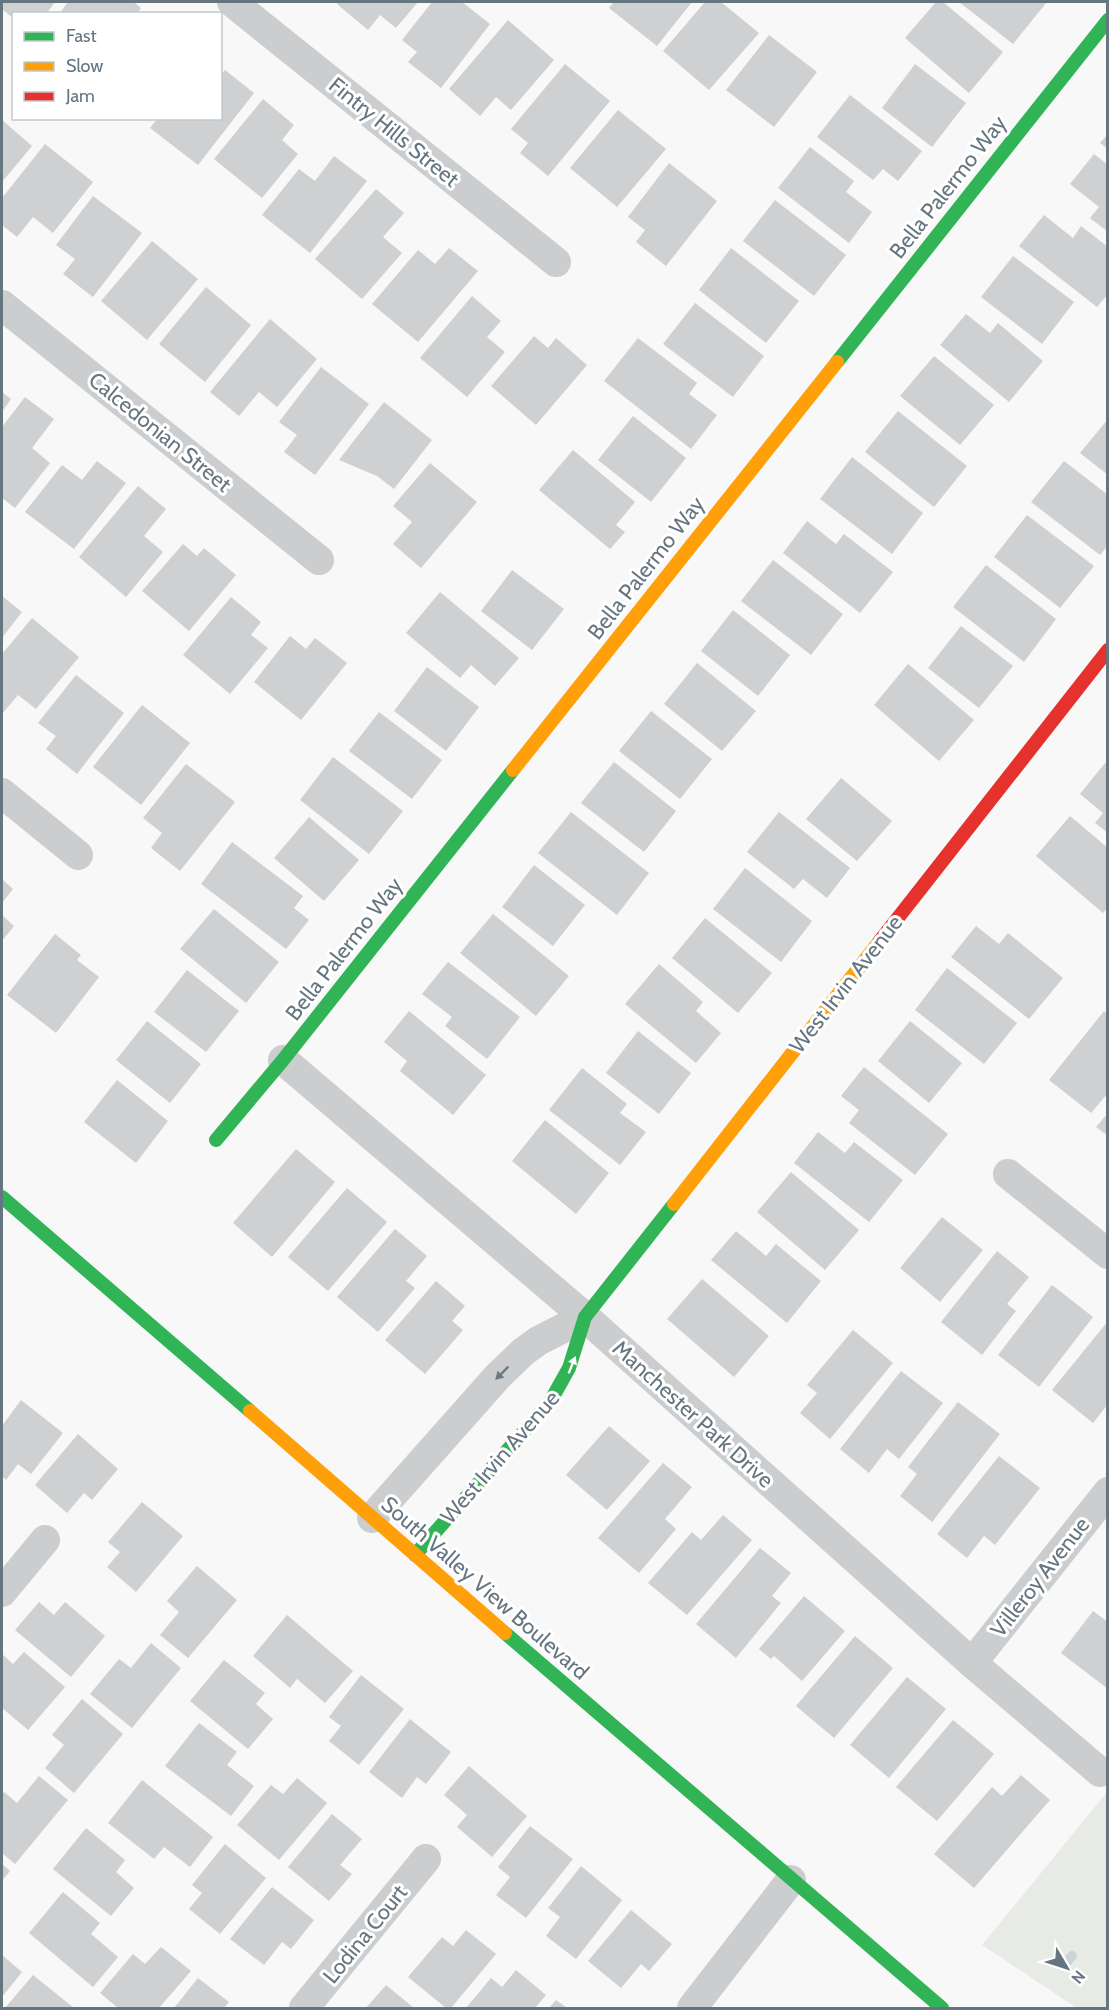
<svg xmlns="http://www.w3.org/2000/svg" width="1109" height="2010" viewBox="0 0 1109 2010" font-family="Cabin,sans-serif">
<rect width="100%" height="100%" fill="#f8f8f8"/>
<!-- green -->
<polygon fill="#e8eae6" points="1107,1792 1107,2008 1077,2008 982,1945"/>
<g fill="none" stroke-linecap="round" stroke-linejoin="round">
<!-- stream -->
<polyline stroke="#cbd4d6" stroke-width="10" points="1064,1965 1072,1956"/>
</g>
<!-- building -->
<g fill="#cfd0d1">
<polygon points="2,2 55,2 46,14 14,14 14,19 2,9"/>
<polygon points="68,2 134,2 141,8 137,14 59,14"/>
<polygon points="339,2 418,2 396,28 380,15 368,30 337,4"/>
<polygon points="432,2 462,2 490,24 441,88 408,62 417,52 402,40"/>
<polygon points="614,2 692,2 657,46 609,8"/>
<polygon points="705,2 721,2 759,33 709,90 663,51"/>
<polygon points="936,2 943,2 1003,52 969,93 905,38"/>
<polygon points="959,2 1047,2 1013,44"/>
<polygon points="508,20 554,60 511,110 496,97 480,116 449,89"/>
<polygon points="769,35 817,72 774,127 726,90"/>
<polygon points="565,64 610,101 548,176 520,153 528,143 511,129"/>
<polygon points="915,64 966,103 932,147 882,108"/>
<polygon points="225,70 254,93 198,165 150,128 158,118 220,118 220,75"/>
<polygon points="850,95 922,151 898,181 883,169 873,180 817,137"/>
<polygon points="263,99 294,125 282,140 298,154 262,198 214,159"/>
<polygon points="618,110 666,149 617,207 570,168"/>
<polygon points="2,120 32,146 2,182"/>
<polygon points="1108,134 1108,149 1100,143"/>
<polygon points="45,144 93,182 53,233 33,217 17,237 2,225 2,198"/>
<polygon points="810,147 854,181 846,192 872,212 849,243 778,188"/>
<polygon points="1094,154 1108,165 1108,232 1090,218 1099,207 1070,184"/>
<polygon points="334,156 367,181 310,253 262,215 299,169 315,181"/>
<polygon points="669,163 717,201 666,266 636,242 645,230 628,217"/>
<polygon points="376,189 404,213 383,237 402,253 362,299 315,259"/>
<polygon points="93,196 142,233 93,297 63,274 75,259 56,245"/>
<polygon points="775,200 846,255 814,296 743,241"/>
<polygon points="1044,215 1073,238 1081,226 1108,247 1108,294 1097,307 1019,246"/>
<polygon points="152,241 198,279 147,340 101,301"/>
<polygon points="449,248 478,271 418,342 372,304 418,250 435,264"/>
<polygon points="731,248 799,301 766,343 699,290"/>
<polygon points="1013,256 1074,302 1042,344 981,297"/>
<polygon points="206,287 251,325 205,382 159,344"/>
<polygon points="472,296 501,321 487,337 505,352 467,397 420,358"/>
<polygon points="695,303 764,356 733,397 663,344"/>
<polygon points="966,314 990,333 998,323 1043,361 1009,402 940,345"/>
<polygon points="270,319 317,359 277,407 259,392 239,416 210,392"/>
<polygon points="534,336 548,348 556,338 587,365 536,425 491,386"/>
<polygon points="638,338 697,383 689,394 717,415 691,449 604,381"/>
<polygon points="934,356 994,405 960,445 900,396"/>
<polygon points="321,367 369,404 315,475 284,452 297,435 279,422"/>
<polygon points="2,392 11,399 2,412"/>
<polygon points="25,397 54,419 32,448 50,463 15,508 2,498 2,427"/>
<polygon points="384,402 432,440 394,489 377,476 339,460"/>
<polygon points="898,411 967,466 934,507 865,452"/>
<polygon points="633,416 686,458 651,502 598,460"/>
<polygon points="1108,419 1108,475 1080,453"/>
<polygon points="573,450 635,502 616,525 625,532 610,549 539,490"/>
<polygon points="852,457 923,513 892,554 820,499"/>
<polygon points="97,461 126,483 74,549 25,512 62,465 82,480"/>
<polygon points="1064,461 1108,495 1108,545 1100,555 1031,502"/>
<polygon points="430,463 477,502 421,568 393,544 412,522 393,506"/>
<polygon points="138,486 166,509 144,536 163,552 126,597 79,557"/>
<polygon points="1027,515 1094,566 1060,608 994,557"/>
<polygon points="807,521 836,544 844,534 893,572 860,613 783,553"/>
<polygon points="183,544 197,556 204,548 236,575 189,631 142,591"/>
<polygon points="773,560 843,614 811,655 741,601"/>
<polygon points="986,565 1056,619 1024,662 953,607"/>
<polygon points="512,570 564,609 532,650 481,611"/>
<polygon points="440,592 519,658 495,686 471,665 460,678 406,633"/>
<polygon points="2,596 22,612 2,638"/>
<polygon points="231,597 261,622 251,635 268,648 230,694 183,655"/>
<polygon points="733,610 790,655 758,696 701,651"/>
<polygon points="32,618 79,657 36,709 18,695 2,714 2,654"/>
<polygon points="961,626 1013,666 979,708 928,668"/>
<polygon points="290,636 306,649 315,638 347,663 301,720 254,682"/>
<polygon points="697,663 756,711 722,751 664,704"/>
<polygon points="908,664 974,720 939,761 874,705"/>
<polygon points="427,667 479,707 446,751 394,711"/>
<polygon points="76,675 124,713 77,774 46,749 56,736 38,723"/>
<polygon points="142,705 190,743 141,805 93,767"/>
<polygon points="651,711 712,759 680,799 619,751"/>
<polygon points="379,712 442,760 412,799 349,751"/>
<polygon points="333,757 403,811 369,854 300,800"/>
<polygon points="614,762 676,811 644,852 581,803"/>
<polygon points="1105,763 1108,765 1108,833 1095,823 1103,813 1080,794"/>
<polygon points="186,764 235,802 180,871 151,848 162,833 143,818"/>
<polygon points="841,778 892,821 857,861 806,819"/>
<polygon points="571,812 649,873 617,915 538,853"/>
<polygon points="779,812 850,868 827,898 803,879 794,889 747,852"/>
<polygon points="1070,816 1108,848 1108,907 1103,913 1036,856"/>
<polygon points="309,817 359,860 324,901 274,858"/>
<polygon points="232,842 303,896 294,908 309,920 286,949 201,884"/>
<polygon points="534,865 585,905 553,946 502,907"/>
<polygon points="745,868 812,921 781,962 713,909"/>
<polygon points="2,879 13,889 2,903"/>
<polygon points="214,909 279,962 246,1003 180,949"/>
<polygon points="493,914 569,976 536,1016 460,953"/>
<polygon points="2,915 14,926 2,941"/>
<polygon points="705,918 772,973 738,1013 672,958"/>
<polygon points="976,926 999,944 1008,933 1063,978 1029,1019 951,957"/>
<polygon points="55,934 81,955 77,960 99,977 56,1033 7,995"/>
<polygon points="448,962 520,1017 487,1059 445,1026 452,1017 422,994"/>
<polygon points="659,964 703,1002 696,1011 721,1033 696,1063 625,1004"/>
<polygon points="947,968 1017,1023 984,1064 915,1010"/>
<polygon points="187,970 239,1011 206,1052 154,1012"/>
<polygon points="409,1011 486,1075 453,1115 400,1071 407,1061 384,1042"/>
<polygon points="1104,1011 1108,1014 1108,1093 1091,1113 1049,1080"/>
<polygon points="147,1021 201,1064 170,1103 116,1060"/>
<polygon points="910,1021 962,1063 929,1103 878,1061"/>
<polygon points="638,1031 691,1073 659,1114 606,1073"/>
<polygon points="864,1067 948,1134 915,1175 849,1123 859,1110 841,1096"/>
<polygon points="582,1068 627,1104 620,1113 646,1132 620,1165 549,1110"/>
<polygon points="117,1080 168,1121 136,1163 84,1122"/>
<polygon points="1108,1113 1108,1136 1096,1127"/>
<polygon points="545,1120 609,1173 576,1214 512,1161"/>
<polygon points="818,1132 845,1153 854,1142 903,1180 869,1222 794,1163"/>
<polygon points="296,1149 335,1182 272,1257 233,1223"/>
<polygon points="791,1172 859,1230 825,1270 757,1212"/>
<polygon points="347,1188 387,1222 328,1291 288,1257"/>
<polygon points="942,1217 983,1250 940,1302 900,1268"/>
<polygon points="395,1229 427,1256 406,1281 415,1288 378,1332 337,1297"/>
<polygon points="736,1231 766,1256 776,1244 821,1281 787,1323 711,1260"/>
<polygon points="997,1251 1029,1277 1007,1304 1016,1311 982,1355 941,1322"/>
<polygon points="702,1279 769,1336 734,1377 667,1319"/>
<polygon points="436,1281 465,1306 452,1321 463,1330 425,1374 385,1340"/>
<polygon points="1052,1285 1093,1317 1039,1387 998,1355"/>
<polygon points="1108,1321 1108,1404 1093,1423 1052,1390"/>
<polygon points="853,1330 893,1363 830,1439 800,1413 817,1393 807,1385"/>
<polygon points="901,1371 943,1403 899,1459 887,1449 869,1473 840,1449"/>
<polygon points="21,1400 63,1433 31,1474 18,1464 6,1480 2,1476 2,1426"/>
<polygon points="958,1402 1000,1434 932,1522 900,1496 917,1474 908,1467"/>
<polygon points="609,1426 650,1461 607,1510 566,1475"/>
<polygon points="78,1434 118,1469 92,1500 84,1493 67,1513 35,1485"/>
<polygon points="999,1456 1040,1488 995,1545 984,1536 967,1558 937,1534"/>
<polygon points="663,1463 692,1487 665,1519 676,1529 639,1573 598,1538"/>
<polygon points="142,1502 183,1536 136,1592 107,1567 120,1552 108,1542"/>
<polygon points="723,1515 752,1540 687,1615 648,1583 692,1532 701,1540"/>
<polygon points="760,1548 791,1573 772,1596 781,1603 736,1658 696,1624"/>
<polygon points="197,1566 237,1600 188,1658 160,1635 179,1612 167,1601"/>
<polygon points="804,1596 845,1631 802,1681 774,1656 771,1659 759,1649"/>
<polygon points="39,1602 54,1615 65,1602 105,1636 71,1677 15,1630"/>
<polygon points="1093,1611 1108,1622 1108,1689 1061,1653"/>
<polygon points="287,1615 353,1671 325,1703 297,1679 290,1688 253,1656"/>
<polygon points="855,1636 893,1668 834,1738 796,1706"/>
<polygon points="151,1643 181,1668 132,1728 90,1694 119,1659 131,1668"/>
<polygon points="24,1652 65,1687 28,1730 2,1708 2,1654 13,1664"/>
<polygon points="224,1660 265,1693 256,1704 273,1719 248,1749 190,1701"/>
<polygon points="361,1675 404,1709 359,1765 329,1741 341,1726 329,1717"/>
<polygon points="907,1677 946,1709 889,1778 850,1745"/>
<polygon points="82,1699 123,1734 74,1793 45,1768 64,1745 52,1735"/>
<polygon points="410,1719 451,1752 426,1784 417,1777 402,1798 369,1772"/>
<polygon points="953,1720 994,1754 937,1821 896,1787"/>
<polygon points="199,1723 237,1752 227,1765 254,1786 231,1816 165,1766"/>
<polygon points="469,1766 527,1816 492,1857 457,1827 467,1815 444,1795"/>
<polygon points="1021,1775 1050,1800 974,1888 934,1854 992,1787 1002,1796"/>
<polygon points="39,1776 68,1800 15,1864 2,1853 2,1794 4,1792 17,1803"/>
<polygon points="297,1778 327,1803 279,1860 237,1825 271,1785 283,1794"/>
<polygon points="142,1780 213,1837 190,1867 164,1847 154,1859 108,1823"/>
<polygon points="332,1814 362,1839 340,1865 352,1874 329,1901 288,1867"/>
<polygon points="530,1826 573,1859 526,1918 496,1895 510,1877 498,1867"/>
<polygon points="86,1828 125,1860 116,1872 134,1888 111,1916 53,1869"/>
<polygon points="225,1844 266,1878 220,1934 189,1909 202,1893 192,1885"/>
<polygon points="2,1864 10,1871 2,1881"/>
<polygon points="581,1866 622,1900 576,1959 546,1936 560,1917 548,1908"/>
<polygon points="272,1887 314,1920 291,1949 282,1942 264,1965 230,1939"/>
<polygon points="63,1892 100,1923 91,1934 118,1957 93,1987 29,1933"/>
<polygon points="631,1910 672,1944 649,1971 641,1964 621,1988 588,1961"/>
<polygon points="466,1930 496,1954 451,2008 446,2008 408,1977 442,1937 453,1946"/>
<polygon points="161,1947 191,1971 159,2008 118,2008 100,1993 133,1954 145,1964"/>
<polygon points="2,1955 22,1972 2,1997"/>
<polygon points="516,1970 546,1995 535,2008 466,2008 491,1978 502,1987"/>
<polygon points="33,1975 74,2008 5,2008"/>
<polygon points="198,1978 229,2002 224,2008 174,2008"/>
<polygon points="386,1985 414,2008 366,2008"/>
<polygon points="556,2000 567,2008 549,2008"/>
</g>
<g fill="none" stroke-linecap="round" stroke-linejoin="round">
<!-- street -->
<g stroke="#cbcdce" stroke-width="30">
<polyline points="232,2 556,262"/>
<polyline points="2,305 319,560"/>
<polyline points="2,793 78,855"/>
<polyline points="283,1060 585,1317 972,1663 1100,1772"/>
<polyline points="1008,1174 1108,1254"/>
<polyline points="372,1518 498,1376 523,1352 538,1341 585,1317"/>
<polyline points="2,1592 45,1540"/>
<polyline points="972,1663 1108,1492"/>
<polyline points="304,2008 426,1859"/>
<polyline points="692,2008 791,1880"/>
</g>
<!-- fast -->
<g stroke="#30b455" stroke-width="14">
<polyline points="837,362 1108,20"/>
<polyline points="216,1140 283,1060 513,770"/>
<polyline points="2,1197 250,1411"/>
<polyline points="415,1555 550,1402 569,1368 585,1317 674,1204"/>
<polyline points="505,1633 942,2008"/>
</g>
<!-- slow -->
<g stroke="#ff9f0a" stroke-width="14">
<polyline points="513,770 837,362"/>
<polyline points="674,1204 879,942"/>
<polyline points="250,1411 505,1633"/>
</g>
<!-- jam -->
<polyline stroke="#e5322d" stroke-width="14" points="879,942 1108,650"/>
</g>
<!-- one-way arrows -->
<defs><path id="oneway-solid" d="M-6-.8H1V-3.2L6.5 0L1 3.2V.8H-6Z" transform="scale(1.5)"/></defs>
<use fill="#fff" href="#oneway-solid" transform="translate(572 1365) rotate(-68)"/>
<use fill="#6b7a85" href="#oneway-solid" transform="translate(502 1373) rotate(135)"/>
<g text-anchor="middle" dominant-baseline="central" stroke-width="6" stroke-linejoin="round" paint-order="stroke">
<!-- street labels -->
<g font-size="22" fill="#667681" stroke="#fff">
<text transform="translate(394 132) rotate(39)">Fintry Hills Street</text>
<text transform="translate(948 187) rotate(-52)">Bella Palermo Way</text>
<text transform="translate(160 432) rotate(39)">Calcedonian Street</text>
<text transform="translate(646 568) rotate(-52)">Bella Palermo Way</text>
<text transform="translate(344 949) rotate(-52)">Bella Palermo Way</text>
<text transform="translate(846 984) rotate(-52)">West Irvin Avenue</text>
<text transform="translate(693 1414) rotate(42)">Manchester Park Drive</text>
<text transform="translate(500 1457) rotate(-49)">West Irvin Avenue</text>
<text transform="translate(1040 1577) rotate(-52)">Villeroy Avenue</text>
<text transform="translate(485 1588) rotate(41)">South Valley View Boulevard</text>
<text transform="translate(365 1934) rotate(-51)">Lodina Court</text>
</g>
</g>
<!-- border -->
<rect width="1109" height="2010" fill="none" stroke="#667681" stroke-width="6"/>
<!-- legend -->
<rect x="12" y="12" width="210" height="108" fill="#ffffff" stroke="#c2c8cd" stroke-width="1.5"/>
<rect x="24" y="32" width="30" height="9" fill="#30b455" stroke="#c2c8cd" stroke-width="1.5"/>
<text x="66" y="42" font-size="18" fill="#667681">Fast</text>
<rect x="24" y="62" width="30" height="9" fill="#ff9f0a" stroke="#c2c8cd" stroke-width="1.5"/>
<text x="66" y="72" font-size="18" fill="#667681">Slow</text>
<rect x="24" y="92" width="30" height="9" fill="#e5322d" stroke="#c2c8cd" stroke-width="1.5"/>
<text x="66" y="102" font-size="18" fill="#667681">Jam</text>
<!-- north arrow -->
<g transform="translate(1067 1968) rotate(129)" stroke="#ffffff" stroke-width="4.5" paint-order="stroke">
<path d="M0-4.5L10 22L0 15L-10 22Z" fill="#667681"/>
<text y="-9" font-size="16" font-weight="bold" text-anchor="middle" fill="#667681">N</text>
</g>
</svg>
